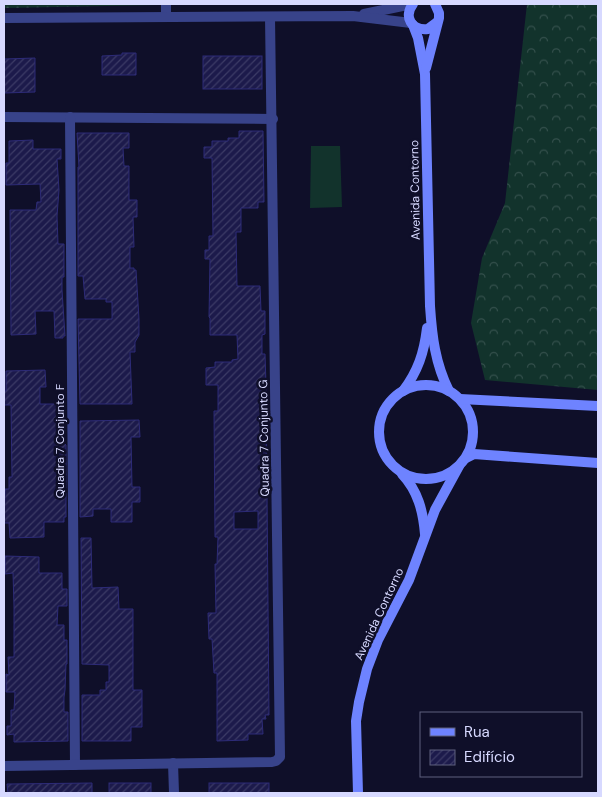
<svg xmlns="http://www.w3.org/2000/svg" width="602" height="797" viewBox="0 0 602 797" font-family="'DM Sans',sans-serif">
<defs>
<pattern id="forest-crowns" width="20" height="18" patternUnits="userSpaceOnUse" patternTransform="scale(1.25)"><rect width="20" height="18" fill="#12332c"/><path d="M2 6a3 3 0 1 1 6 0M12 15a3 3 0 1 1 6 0" fill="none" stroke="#34504c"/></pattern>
<pattern id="park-dots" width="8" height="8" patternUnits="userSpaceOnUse" patternTransform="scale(1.25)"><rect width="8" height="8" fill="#12332c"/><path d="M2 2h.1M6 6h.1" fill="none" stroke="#34504c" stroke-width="1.8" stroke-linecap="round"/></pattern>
<pattern id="building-hatch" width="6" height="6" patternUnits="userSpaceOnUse" patternTransform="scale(1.25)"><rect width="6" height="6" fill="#1c1a4b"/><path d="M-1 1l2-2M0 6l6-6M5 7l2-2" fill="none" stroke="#3c3b66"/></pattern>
</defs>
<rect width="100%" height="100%" fill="#0f0f29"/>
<!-- grass -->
<polygon fill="#12332c" points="311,146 340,146 342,207 310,208"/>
<!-- forest -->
<polygon fill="url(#forest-crowns)" points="527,4 598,4 598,390 485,380 471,323 482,258 505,203"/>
<!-- park -->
<polygon fill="url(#park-dots)" points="4,4 158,4 158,5 4,8"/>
<!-- building -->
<g fill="url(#building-hatch)" stroke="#2d2b78" fill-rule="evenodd">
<polygon points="122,53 136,53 136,75 102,75 102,56 122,55"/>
<rect x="203" y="56" width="59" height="33"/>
<polygon points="35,58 35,92 4,93 4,59"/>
<path d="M239,131H263L264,202H258V208H241V232H236L237,286H260L261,311H265V334L262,335V354H265L266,385L269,715H265L266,719H262L263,734H248V740L217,741V673H214L212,639H209L208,613H216L215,564H217L218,537H215L214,411H218V385H206V368L215,367V362H232V360L238,359L237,335H210V318L209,317L210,259H205V250H209V236H213L212,158H204V147H212V141H228V138H239ZM258,511V529H234V512Z"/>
<polygon points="77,133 129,133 129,148 123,148 124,166 129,166 129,200 137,200 137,217 133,217 134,247 130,247 130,268 134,268 134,270 136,270 139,319 139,335 135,342 135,352 130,352 132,404 80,404 78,319 112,319 112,302 106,302 106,299 85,299 83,276 78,276 78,167 79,167"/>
<polygon points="33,140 33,149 61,149 61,159 57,159 59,190 57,216 58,244 64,244 64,277 62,277 62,290 65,336 63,336 63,338 55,338 54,311 35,311 36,334 11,335 10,210 36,210 37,202 41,202 40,184 6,185 6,163 9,163 9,141"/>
<polygon points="45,370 46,387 40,387 40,404 63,404 64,443 66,445 66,517 64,517 64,522 44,522 44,537 10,538 9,523 4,523 5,489 9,489 9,477 12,477 11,405 4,405 4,391 6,391 6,371"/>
<polygon points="139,420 140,437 131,437 132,487 140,487 140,502 132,502 132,522 111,522 111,509 93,509 93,516 80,517 80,421"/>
<polygon points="81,538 91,538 92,588 118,587 119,609 133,609 133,690 142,690 142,727 131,727 131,741 82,741 82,695 100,695 100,690 106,690 106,682 109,682 109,665 82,664"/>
<polygon points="5,556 39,557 39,573 62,573 62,589 67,589 67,606 58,606 57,625 64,625 64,640 67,640 67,664 66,664 65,690 64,697 64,712 68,712 68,741 14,742 14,734 7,735 7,726 11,726 11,710 14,710 15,692 6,692 6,674 9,675 8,657 14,657 14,606 13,573 5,574"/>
<polygon points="92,783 92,793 8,793 7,784"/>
<rect x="109" y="783" width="42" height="10"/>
<rect x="209" y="783" width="60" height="10"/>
</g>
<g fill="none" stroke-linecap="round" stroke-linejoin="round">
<!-- minor -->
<g stroke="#38438a" stroke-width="10">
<polyline points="166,17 166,4"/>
<polyline points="4,117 273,119"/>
<polyline points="70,117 75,765"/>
<polyline points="173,763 174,793"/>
<polyline points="4,766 272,762 276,761 280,757 270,17"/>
</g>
<!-- tertiary -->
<g stroke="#38438a" stroke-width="10">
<polyline points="364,14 412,4"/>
<polyline points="4,18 353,16 411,23"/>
</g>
<!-- secondary -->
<g stroke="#6e83ff" stroke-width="10">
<path d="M413,4C403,17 412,31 428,29L436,23"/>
<path d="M413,25L418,38L425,74L430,306C432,336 435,363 449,391"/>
<polyline points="426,68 439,18 439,13 435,4"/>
<circle cx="426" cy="432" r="47"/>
<path d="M403,391C418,371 424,353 427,328"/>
<polyline points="460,399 598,406"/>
<polyline points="466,458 474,454 598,463"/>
<path d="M402,474C418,491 423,511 425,534"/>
<polyline points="358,793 356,721 359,702 367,669 378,640 409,580 435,510 459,466"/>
</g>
</g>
<g text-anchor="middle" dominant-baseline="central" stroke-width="5" stroke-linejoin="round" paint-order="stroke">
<!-- street labels -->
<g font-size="12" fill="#d7d9ff" stroke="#0f0f29">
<text transform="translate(415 190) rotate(-91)">Avenida Contorno</text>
<text transform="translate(264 438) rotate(-91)">Quadra 7 Conjunto G</text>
<text transform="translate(60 441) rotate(-90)">Quadra 7 Conjunto F</text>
<text transform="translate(379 614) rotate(-65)">Avenida Contorno</text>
</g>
</g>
<!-- border -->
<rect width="602" height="797" fill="none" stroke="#d7d9ff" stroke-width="10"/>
<!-- legend -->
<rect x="420" y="712" width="162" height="65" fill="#0f0f29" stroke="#5f607f"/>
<rect x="430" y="728" width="25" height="8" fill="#6e83ff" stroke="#5f607f"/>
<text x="464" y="737" font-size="15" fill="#d7d9ff">Rua</text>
<rect x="430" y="750" width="25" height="15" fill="url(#building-hatch)" stroke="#5f607f"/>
<text x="464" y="762" font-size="15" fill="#d7d9ff">Edifício</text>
</svg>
